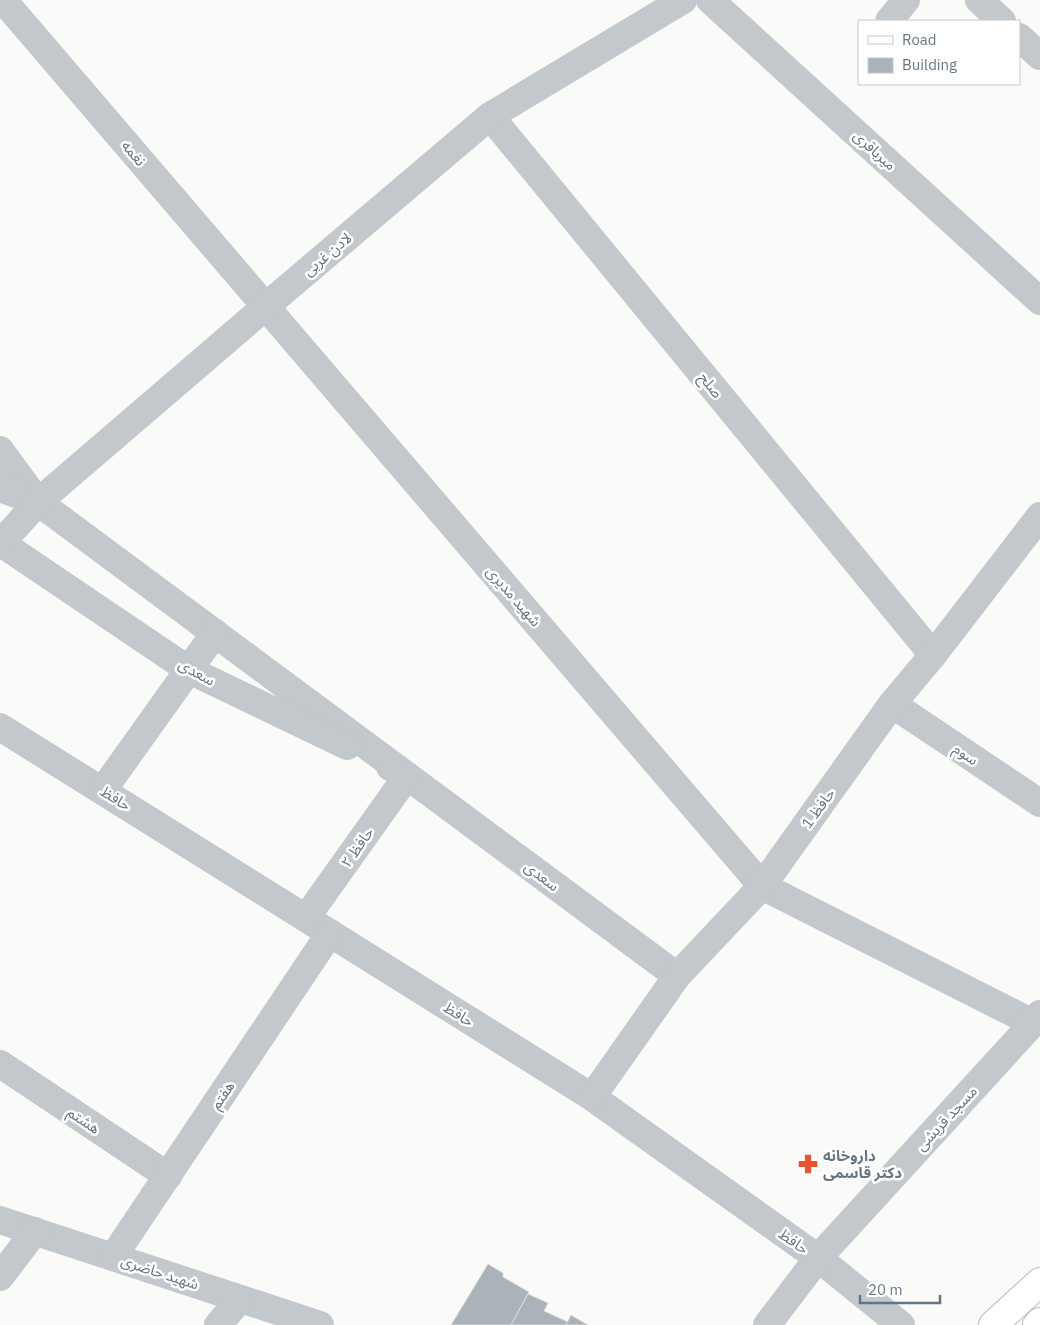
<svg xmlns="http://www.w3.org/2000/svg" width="1040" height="1325" viewBox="0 0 1040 1325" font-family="'IBM Plex Sans','Noto Sans Arabic',sans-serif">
<rect width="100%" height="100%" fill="#fafaf8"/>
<!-- building -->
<g fill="#aab3b9" stroke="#dcdcda">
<polygon points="488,1264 503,1273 503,1277 529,1292 511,1325 451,1325"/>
<polygon points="528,1294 548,1303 544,1311 568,1322 566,1325 511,1325"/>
<polygon points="571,1315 588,1325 566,1325"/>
</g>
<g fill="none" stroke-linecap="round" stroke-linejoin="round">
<defs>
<g id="major">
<polyline points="993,1325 1040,1282"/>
<polyline points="1037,1325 1040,1322"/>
</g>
</defs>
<!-- major casing -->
<use href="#major" stroke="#b5babe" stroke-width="30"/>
<!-- minor -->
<g stroke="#c3c8cc" stroke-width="28">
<polyline points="3,0 762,886 1033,1023"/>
<polyline points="710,0 1040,301"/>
<polyline points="979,0 1002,21"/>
<polyline points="889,21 906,0"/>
<polyline points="1019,37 1040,56"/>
<polyline points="490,116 933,655"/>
<polyline points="0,450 38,502"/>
<polyline points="0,488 38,502 677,976"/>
<polyline points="1,543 189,670 347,746"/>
<polyline points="0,544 38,502 265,307 490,116 683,0"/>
<polyline points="892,704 1040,803"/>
<polyline points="0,727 592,1097 818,1258 901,1325"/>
<polyline points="103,790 215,633"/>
<polyline points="306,918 407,776 390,767"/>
<polyline points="0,1064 168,1176"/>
<polyline points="592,1097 677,976 762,886 892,704 933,655 1040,516"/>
<polyline points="0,1220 320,1325"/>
<polyline points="113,1257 330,933"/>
<polyline points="0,1277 35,1231"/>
<polyline points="218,1325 240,1299"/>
<polyline points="767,1325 818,1258 1033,1023 1040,1014"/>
</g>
<!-- major -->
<use href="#major" stroke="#fff" stroke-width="28"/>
</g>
<!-- icons -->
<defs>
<symbol id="pharmacy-bare" viewBox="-9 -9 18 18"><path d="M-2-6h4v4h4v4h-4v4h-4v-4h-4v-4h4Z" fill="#e4572e" stroke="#fff" stroke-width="2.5" paint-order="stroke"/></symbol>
</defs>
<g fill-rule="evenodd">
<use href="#pharmacy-bare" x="794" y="1150" width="28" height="28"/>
</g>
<g text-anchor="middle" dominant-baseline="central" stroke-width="5" stroke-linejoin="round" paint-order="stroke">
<!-- street labels -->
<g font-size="15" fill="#657683" stroke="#fff">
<text transform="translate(875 150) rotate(42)">میرباقری</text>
<text transform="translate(134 153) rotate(49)">نغمه</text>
<text transform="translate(327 254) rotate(-40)">لادن غربی</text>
<text transform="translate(711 385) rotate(51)">صلح</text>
<text transform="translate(514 596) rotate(49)">شهید مدیری</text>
<text transform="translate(197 672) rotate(29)">سعدی</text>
<text transform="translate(966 754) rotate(34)">سوم</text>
<text transform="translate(116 798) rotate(32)">حافظ</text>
<text transform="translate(818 808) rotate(-54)">حافظ 1</text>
<text transform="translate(357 847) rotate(-55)">حافظ ۲</text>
<text transform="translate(542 876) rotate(37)">سعدی</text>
<text transform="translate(459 1014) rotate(32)">حافظ</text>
<text transform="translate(222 1095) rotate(-56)">هفتم</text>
<text transform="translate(946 1118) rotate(-47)">مسجد قریشی</text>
<text transform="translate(84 1120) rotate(34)">هشتم</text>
<text transform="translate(794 1241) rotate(35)">حافظ</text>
<text transform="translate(160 1272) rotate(18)">شهید حاضری</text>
</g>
<!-- poi labels -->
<g font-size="15" font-weight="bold" fill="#657683" stroke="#fff" text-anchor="start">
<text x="823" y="1155">داروخانه<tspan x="823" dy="17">دکتر قاسمی</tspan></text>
</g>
</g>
<!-- legend -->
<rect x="858" y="20" width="162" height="65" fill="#ffffff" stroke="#c1c8cd"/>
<rect x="868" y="36" width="25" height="8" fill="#ffffff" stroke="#c1c8cd"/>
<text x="902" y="45" font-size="15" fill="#657683">Road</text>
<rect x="868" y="58" width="25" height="15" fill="#aab3b9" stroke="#c1c8cd"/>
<text x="902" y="70" font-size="15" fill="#657683">Building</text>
<!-- scale -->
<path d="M860 1295v8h80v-8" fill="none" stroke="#657683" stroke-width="2.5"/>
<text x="868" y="1295" font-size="15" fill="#657683" stroke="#ffffff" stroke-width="4" paint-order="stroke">20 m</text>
</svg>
